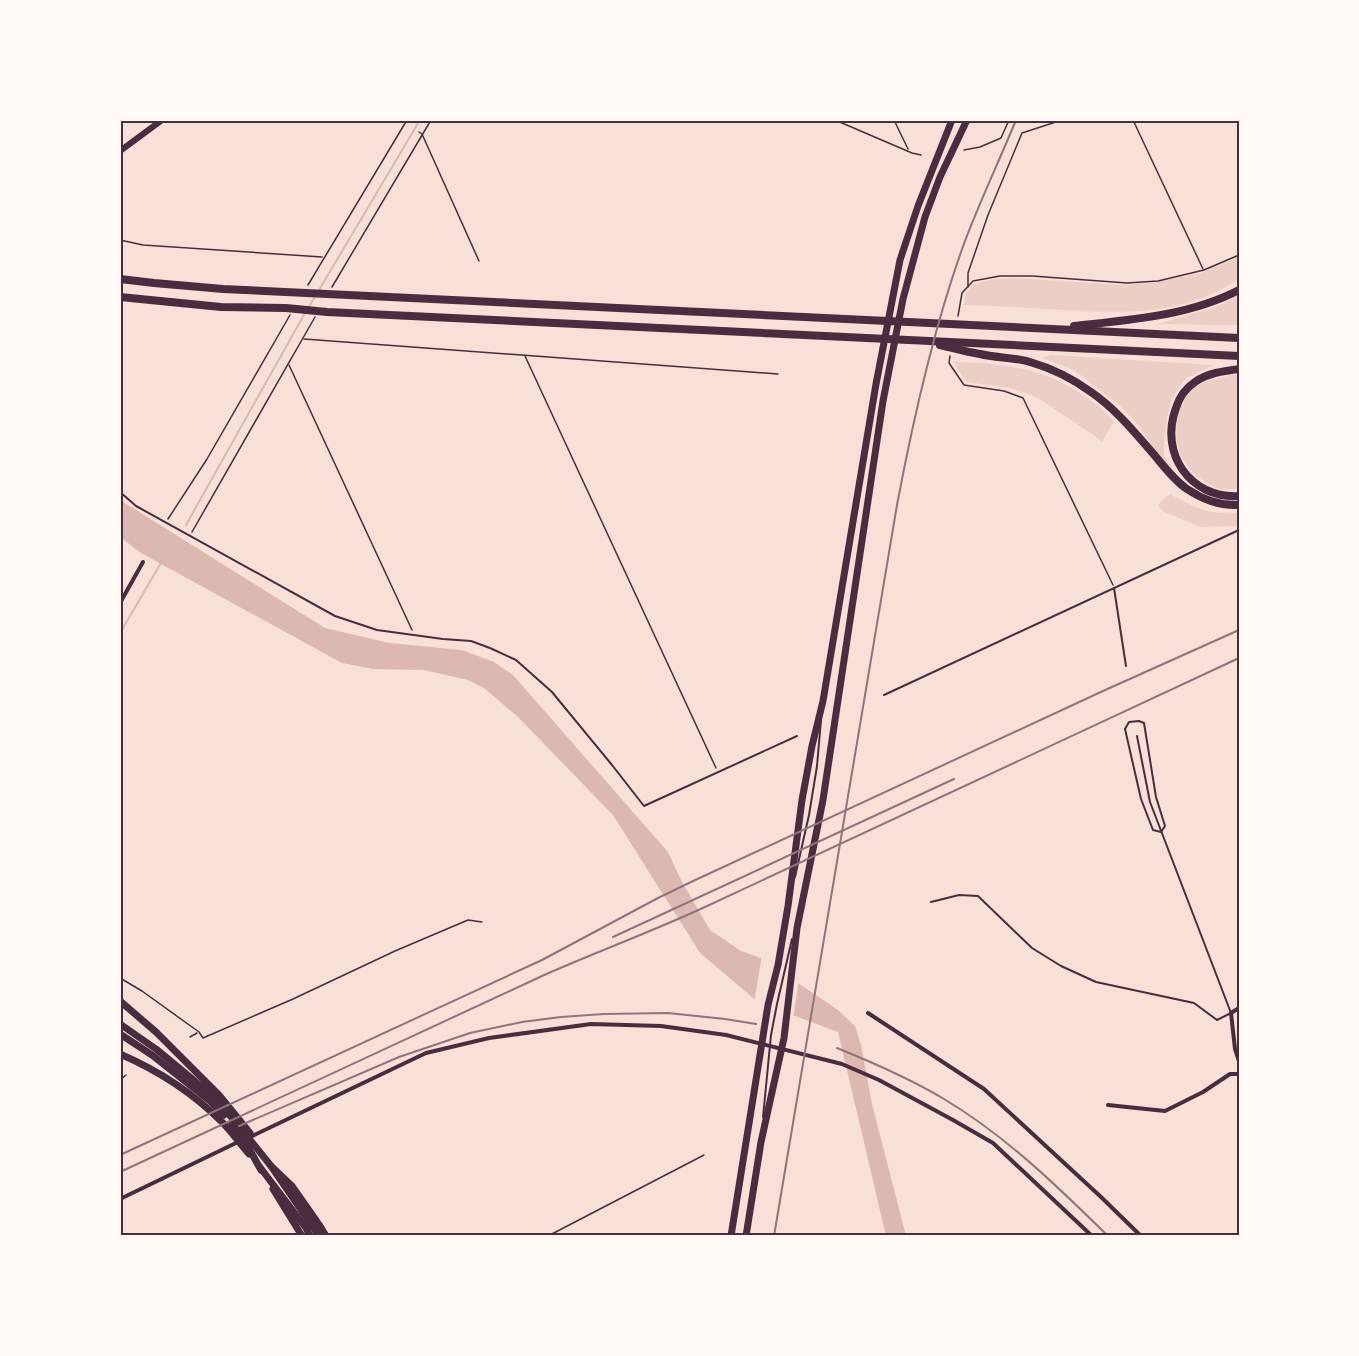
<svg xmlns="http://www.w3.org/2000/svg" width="1359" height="1356" viewBox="0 0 1359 1356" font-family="'IBM Plex Sans',sans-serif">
<rect width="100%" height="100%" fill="#f7e1d7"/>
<!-- green -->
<g fill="#ebcfc5">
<path d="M1239,257V279C1180,317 1127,313 1061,310C1028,308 996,306 964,305L966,293L972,285L994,279L1015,278L1120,285L1152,283L1201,273Z"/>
<polygon points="1239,295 1239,325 1158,324 1216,307"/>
<polygon points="1051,355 1214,365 1186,378 1172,398 1167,417 1164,439 1164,456 1174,471 1154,449 1139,426 1120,406 1074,370 1042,358"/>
<path d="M953,362C1018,363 1067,373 1114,421L1102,442L1095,436L1038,398L1011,388L966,382Z"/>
<path d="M1232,375H1239V489C1233,489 1226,490 1220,489C1215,488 1209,484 1204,481C1183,468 1173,447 1177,422C1179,411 1184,396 1193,389C1203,381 1219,378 1232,375Z"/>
<path d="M1170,494C1197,509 1207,514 1239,513V526L1201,527L1164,512L1158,505Z"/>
</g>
<!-- water -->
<polygon fill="#dcb8b0" points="120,500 325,628 389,643 462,650 494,662 513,675 668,852 681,880 710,930 741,951 761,958 838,1010 855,1026 861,1045 872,1104 906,1236 886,1236 838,1032 758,1002 700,953 613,815 518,717 484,688 468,680 424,670 373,669 342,663 141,553 120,537"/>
<!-- pier -->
<polygon fill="#f7e1d7" points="762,955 799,980 793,1018 754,1003"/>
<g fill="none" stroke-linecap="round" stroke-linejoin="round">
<!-- stream -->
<g stroke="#dcb8b0" stroke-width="2">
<polyline points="319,290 420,120"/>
<polyline points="308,308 316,295"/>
<polyline points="186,525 305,313"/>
<polyline points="120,633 161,563"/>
</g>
<!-- path -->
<g stroke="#4a2c40" stroke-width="1.5">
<polyline points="835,120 912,153 921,155"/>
<polyline points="894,120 908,149"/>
<polyline points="1133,120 1203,269"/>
<polyline points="419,132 422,134 479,261"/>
<polyline points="964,150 980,147 1001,138 1009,120"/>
<polyline points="120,240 143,245 322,257"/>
<polyline points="308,285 407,120"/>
<polyline points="332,287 431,120"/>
<polyline points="968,287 968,273 988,215 1022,133 1062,120"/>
<polyline points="958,316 962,293 973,281 1000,276 1032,276 1127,283 1158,281 1204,270 1239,255"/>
<polyline points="304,339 778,374"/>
<polyline points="525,356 716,768"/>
<polyline points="950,356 949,363 964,385 1004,391 1023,398 1113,585"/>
<polyline points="289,365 412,630"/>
<polyline points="168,519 207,459 290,315"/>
<polyline points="192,532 315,317"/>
<polyline points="120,978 142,991 199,1032 203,1038 293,999 395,951 468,920 482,922"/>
<polyline points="190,1037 197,1033"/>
<polyline points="120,1080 126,1075"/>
<polyline points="548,1236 704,1155"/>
</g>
<!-- service -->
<g stroke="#4a2c40" stroke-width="2">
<polyline points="120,492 136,506 335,616 377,630 443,639 471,641 490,648 516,660 552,692 612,765 644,806 797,736"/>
<polyline points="1114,588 1126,666"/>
<polyline points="884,695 1239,530"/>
<polygon points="1139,721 1144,723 1156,797 1165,826 1161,832 1153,830 1141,799 1125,729 1129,722"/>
<polyline points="795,877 809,815 817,766 821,720"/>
<polyline points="931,902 959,895 978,896 1032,948 1061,966 1096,982 1194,1003 1217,1020 1231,1013 1150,802 1137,736"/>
<polyline points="763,1117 771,1035 777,1004 792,939"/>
</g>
<!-- minor -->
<g stroke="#4a2c40" stroke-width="4">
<polyline points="120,603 143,562"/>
<polyline points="1239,1008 1231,1013 1235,1049 1239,1061"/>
<polyline points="868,1013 984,1089 1101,1197 1141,1236"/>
<polyline points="1108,1105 1165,1111 1203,1092 1230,1074 1239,1074"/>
<polyline points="248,1138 426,1053 489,1038 591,1024 661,1026 726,1035 842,1064 879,1080 953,1120 993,1143 1092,1236"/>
<polyline points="120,1199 238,1142"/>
</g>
<!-- secondary -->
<polyline stroke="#4a2c40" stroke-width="6" points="120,151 162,120"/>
<!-- primary -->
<g stroke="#4a2c40" stroke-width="7">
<polyline points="120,1001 156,1032 219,1095 250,1133"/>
<polyline points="120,1024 156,1049 214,1097 239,1126 271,1166 292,1186 320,1226 326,1236"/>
<polyline points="120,1034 152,1055 210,1101 224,1115"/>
<path d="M120,1054C157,1070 193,1093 222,1122C232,1132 240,1144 249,1154"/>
<polyline points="232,1124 247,1145 261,1170"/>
<polyline points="273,1189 302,1236"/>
<polyline points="731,1236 768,1005 778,965 788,906 802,800 812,746 823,701 876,384 900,260 918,206 952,120"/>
<polyline points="746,1236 761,1142 784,1038 797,928 823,800 883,401 903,299 925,217 940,177 967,120"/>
</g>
<!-- trunk -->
<g stroke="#4a2c40" stroke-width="7">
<polyline points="259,1166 306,1228 310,1236"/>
<polyline points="271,1166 319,1236"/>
</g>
<!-- motorway -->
<g stroke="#4a2c40" stroke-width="8">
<polyline points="120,279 154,283 223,289 1239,338"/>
<polyline points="120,297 221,307 286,308 327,312 1239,356"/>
<path d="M1074,326C1129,320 1189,316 1239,290"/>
<path d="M940,345C953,348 966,352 980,354C996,358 1014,357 1030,362C1051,368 1073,379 1091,392C1116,409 1136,434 1156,457C1165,468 1175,481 1187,489C1202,499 1221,506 1239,505"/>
<path d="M1239,369C1224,371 1208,373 1195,382C1186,388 1179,398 1176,408C1159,453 1190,499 1239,496"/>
</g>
<!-- rail -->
<g stroke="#8f747c" stroke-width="2">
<polyline points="613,937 954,779"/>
<path d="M837,1048C874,1063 909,1078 944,1099C1006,1136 1057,1186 1108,1236"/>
<polyline points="239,1126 399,1057 470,1033 522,1022 561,1017 604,1014 668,1013 725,1019 756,1024"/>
<polyline points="120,1155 542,960 658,898 691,882 1103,691 1239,630"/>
<path d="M120,1172L542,976C596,952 651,932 705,907L1239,658"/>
<path d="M774,1236L897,505C913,420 932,334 961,252C977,207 998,164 1016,120"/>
</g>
</g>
<!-- border -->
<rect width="1359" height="1356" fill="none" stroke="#fffaf5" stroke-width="243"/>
<rect x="122" y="122" width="1116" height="1112" fill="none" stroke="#4a2c40" stroke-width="2"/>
</svg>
